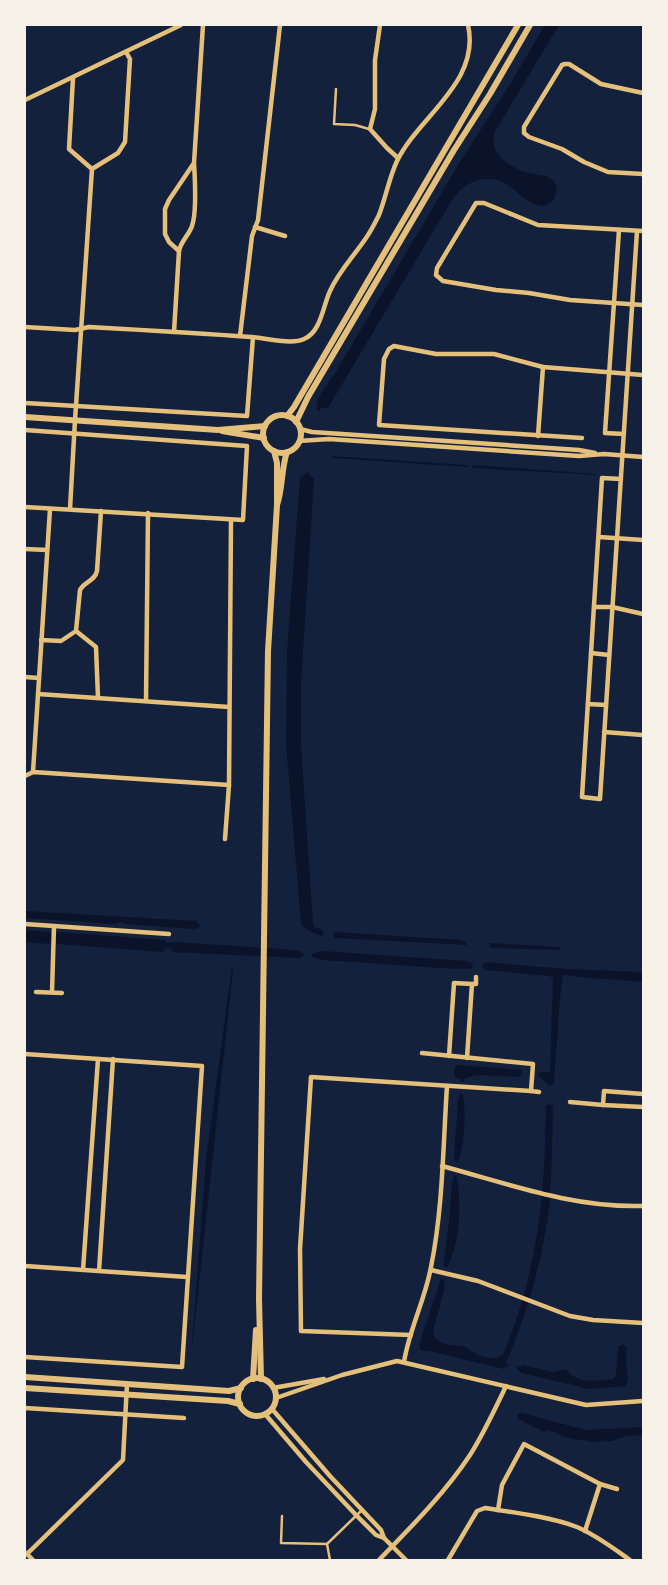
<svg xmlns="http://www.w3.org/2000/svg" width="668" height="1585" viewBox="0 0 668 1585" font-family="'Exo 2',sans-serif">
<rect width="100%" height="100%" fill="#14213d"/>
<!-- water -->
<g fill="#0b132b">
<path d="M545,25H559L496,130C485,152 510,168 529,173C535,175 543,174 548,177C553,179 556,184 557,189L554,200L545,206C519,206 511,172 479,180C467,183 459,190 452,200L328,408H320V411H317C314,398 327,386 334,375L458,165L510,84Z"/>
<polygon points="332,456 467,465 468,467 332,458"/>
<polygon points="473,465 596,474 596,475 472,468"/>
<path d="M306,472L309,473V475L314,479L301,686V745L313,923L315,927L323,930V936C316,934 305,930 301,924L286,744L287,652L300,477L306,474Z"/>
<polygon points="25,911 196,921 200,926 199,928 193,929 125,924 121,922 114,924 25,918"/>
<polygon points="25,930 50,932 52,935 56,935 58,932 164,940 167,943 174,942 283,949 300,951 304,954 303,956 299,958 275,957 173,952 170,948 166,948 163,952 57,944 56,940 52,940 49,944 25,942"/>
<polygon points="335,932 462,940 466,943 467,945 335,938 333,935"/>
<polygon points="491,943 560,947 561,950 491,948 489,946"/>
<path d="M322,951L467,961L473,964V967L469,969C432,968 394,965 357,962C342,961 325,962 312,957V954Z"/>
<polygon points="486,962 567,969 643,972 643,982 580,977 565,975 563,976 560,998 554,1083 550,1086 538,1075 540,1072 548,1072 550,1070 553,978 549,976 485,970 482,966"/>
<polygon points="232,967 233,971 191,1358 206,1159"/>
<polygon points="457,1065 522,1070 522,1074 519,1077 476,1075 464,1079 464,1082 461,1082 461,1079 456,1078 454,1076 454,1068"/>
<path d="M460,1093L463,1094C466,1115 465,1142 458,1162H456L454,1156L458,1101Z"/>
<path d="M549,1104L553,1106C552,1140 552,1175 549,1209C542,1262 527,1314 506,1363L509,1365L508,1367H505L504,1369L429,1351H421L419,1345L441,1279L444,1280L445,1287L434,1327L433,1332L435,1338C443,1346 453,1345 464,1346C473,1353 492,1364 503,1354C524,1306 536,1253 541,1202C545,1170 545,1138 546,1106Z"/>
<path d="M454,1176L457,1177C461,1204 461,1242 447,1267H444V1261L449,1221L452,1183Z"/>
<path d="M623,1344L627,1348L626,1362L628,1380L625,1386L589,1389L521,1373L517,1369V1367H520L523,1365L553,1372L566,1369C576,1384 596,1381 613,1379L616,1376L618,1347Z"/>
<polygon points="522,1413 586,1430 643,1427 643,1435 627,1436 612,1441 591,1442 564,1437 549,1430 544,1432 518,1419 517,1414"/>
</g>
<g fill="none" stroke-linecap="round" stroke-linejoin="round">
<!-- service -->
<g stroke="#e5c07b" stroke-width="2.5">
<polyline points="336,89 334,124 355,125 369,129"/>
<polyline points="282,1516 281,1543 327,1544"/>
<polyline points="330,1560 327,1544 362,1510"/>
</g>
<!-- minor -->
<g stroke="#e5c07b" stroke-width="4.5">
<polyline points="380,25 375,60 375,109 370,129 387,148 398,158"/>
<polyline points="643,93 601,84 569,64 565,64 562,65 524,127 524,133 529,137 562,149 584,162 608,172 643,174"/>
<polyline points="25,100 181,25"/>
<path d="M194,163L169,200L165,209V234L169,242L179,251C181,241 189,235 192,226C197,212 195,179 194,163L203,25"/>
<polyline points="92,169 118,153 125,142 130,59 126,52"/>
<polyline points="255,227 285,236"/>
<polyline points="619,230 605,433 624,434"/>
<polyline points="643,231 538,225 484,203 476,203 437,268 436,275 443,281 496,290 529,293 570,300 643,305"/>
<path d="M25,327L75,330L89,327C143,330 197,333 251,337C265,338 291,345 304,339C321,332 323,306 330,291C339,271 354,256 366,238C371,231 375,223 379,215C386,197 389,178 397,161C419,116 481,82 468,25"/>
<polyline points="174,332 179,251"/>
<polyline points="240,336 252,236 258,220 280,25"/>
<polyline points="25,403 247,416 253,337"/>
<polyline points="300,429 312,432 579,450 595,453"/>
<polyline points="25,430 247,446 243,520 25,507"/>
<polyline points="538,436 543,367"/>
<polyline points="582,438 379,425 384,359 389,349 394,346 436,354 494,354 543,367 643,375"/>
<polyline points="299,441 329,439 579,456 604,454 643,457"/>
<path d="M621,479L602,478L582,797L600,799C613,609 625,420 637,231"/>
<polyline points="70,509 75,420 92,169 69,149 73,78"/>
<polyline points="599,537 643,540"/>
<polyline points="25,549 47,550"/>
<polyline points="594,607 612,607 643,614"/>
<polyline points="76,631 96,647 98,698"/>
<path d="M41,640L61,641L76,631L80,590C84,582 95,581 97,571L101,511"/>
<polyline points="591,653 609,655"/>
<polyline points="25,677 39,678"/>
<polyline points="38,694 229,707"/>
<polyline points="146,701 148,513"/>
<polyline points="588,704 606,705"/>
<polyline points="604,732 643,735"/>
<polyline points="33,772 50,509"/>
<polyline points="25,776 33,772 229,785"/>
<polyline points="225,839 229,785 231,520"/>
<polyline points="25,924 169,934"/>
<polyline points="472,984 476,984 476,977"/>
<polyline points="36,992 62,993"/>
<polyline points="52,992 54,926"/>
<polyline points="422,1053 533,1064 531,1091 539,1092"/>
<polyline points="25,1054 202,1066 182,1367 25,1357"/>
<polyline points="449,1056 454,983 472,984 467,1058"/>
<polyline points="643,1094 604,1091 603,1105 643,1107"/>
<polyline points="570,1102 603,1105"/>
<path d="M442,1166C509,1184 573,1208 643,1206"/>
<polyline points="25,1266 187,1277"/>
<polyline points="83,1270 98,1059"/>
<polyline points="431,1270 478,1281 570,1316 593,1320 643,1323"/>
<polyline points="99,1271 113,1059"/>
<polyline points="411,1335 301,1331 300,1249 311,1077 531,1091"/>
<path d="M404,1362C409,1330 425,1300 431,1267C443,1208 443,1146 447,1086"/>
<polyline points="273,1388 324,1379"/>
<polyline points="276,1398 342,1375 397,1361 586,1405 643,1401"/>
<polyline points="25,1408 184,1418"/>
<polyline points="272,1409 330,1476 381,1530 384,1538"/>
<polyline points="265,1414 306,1462 356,1515 376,1535 384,1538 406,1560"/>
<polyline points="600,1484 617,1489"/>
<polyline points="498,1510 502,1485 524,1444 600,1484 585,1531"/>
<polyline points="26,1553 33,1560"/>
<polyline points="27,1554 123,1460 127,1384"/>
<path d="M379,1560C411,1527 445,1493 470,1455C484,1433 495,1409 506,1386"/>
<path d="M448,1560L477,1511L485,1508C515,1513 548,1516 577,1527C596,1535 613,1548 630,1560"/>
</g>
<!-- secondary -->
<g stroke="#e5c07b" stroke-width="6">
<circle cx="282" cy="434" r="19"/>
<polyline points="287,416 294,407 518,25"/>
<polyline points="25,417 218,430 265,426"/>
<polyline points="296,422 308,397 454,150 490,94 530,25"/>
<polyline points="222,431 264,438"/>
<polyline points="274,451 277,463 277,502"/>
<polyline points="25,1377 229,1391 241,1388"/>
<circle cx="257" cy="1397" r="19"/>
<polyline points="253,1379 256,1330"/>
<path d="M261,1379L259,1299L268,651L277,505C283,488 281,469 287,452"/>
<polyline points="25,1388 228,1401 240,1404"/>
</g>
</g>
<!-- border -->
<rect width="668" height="1585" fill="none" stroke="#f6f1e7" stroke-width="52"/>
</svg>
